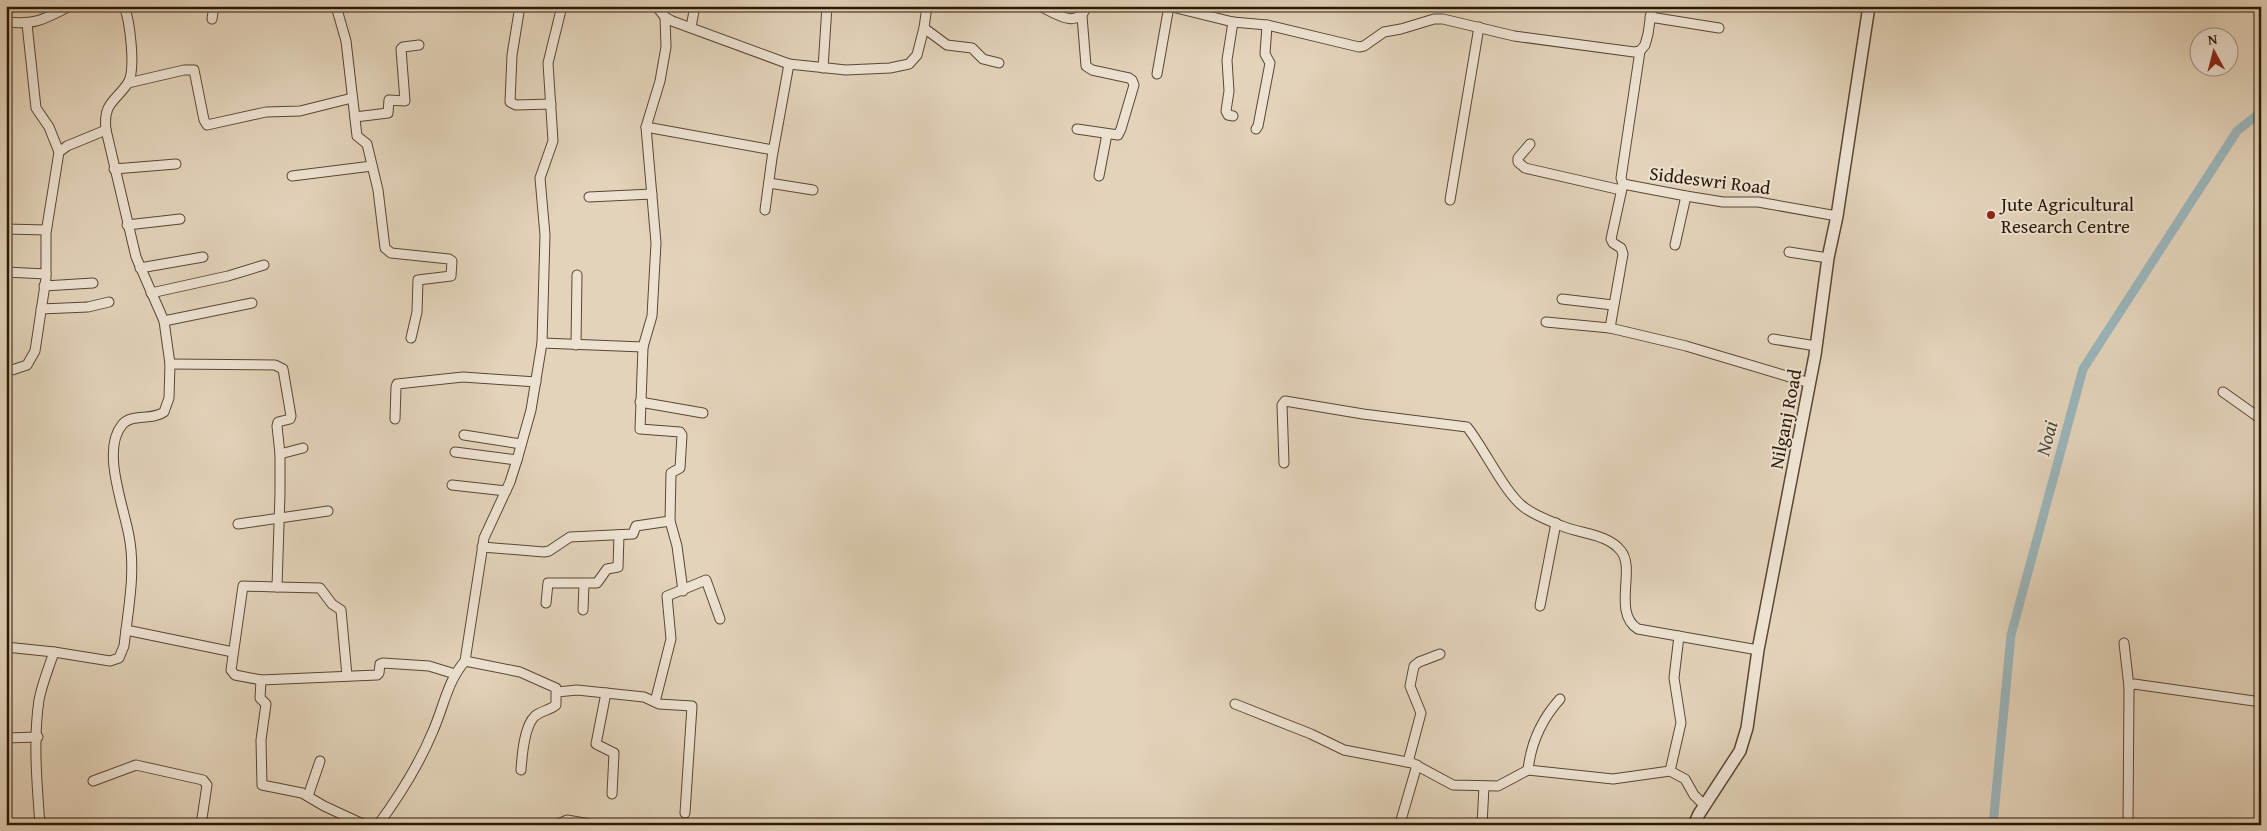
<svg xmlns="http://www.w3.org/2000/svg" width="2267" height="831" viewBox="0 0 2267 831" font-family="'Gentium Book Plus',serif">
<rect width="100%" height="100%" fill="#e3d3ba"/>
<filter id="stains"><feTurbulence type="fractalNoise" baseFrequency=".004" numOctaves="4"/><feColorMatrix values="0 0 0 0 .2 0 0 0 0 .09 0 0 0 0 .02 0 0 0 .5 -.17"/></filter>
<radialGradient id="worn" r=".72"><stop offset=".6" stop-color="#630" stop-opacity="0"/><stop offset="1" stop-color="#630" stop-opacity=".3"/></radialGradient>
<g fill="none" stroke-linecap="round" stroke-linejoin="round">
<!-- canal -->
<polyline stroke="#9ab5bb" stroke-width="9" points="1993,825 2011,635 2083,369 2237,131 2261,112"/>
<defs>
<g id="minor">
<polyline points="336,6 346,41 357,136 367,144 378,190 385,248 391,253 449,259 452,261 451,276 418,280 417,312 411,338"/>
<polyline points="520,6 512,55 510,102 516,105 551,104"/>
<polyline points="656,6 665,17 672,21 789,64 846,70 890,68 909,64 917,55 924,28 927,6"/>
<path d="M1040,6C1056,14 1077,30 1087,6"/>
<polyline points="1168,6 1233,22 1267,25 1359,47 1364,46 1384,32 1401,29 1434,19 1443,19 1514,36 1634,52 1640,51 1645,45 1648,34 1652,6"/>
<polyline points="1855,6 1868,9"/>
<polyline points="1650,17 1719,28"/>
<polyline points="212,19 214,6"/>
<path d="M6,22C37,25 44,19 70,6"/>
<polyline points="1233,22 1227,60 1229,91 1226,111 1228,115 1233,116"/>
<polyline points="27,24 36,108 49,127 59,152"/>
<polyline points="691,27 695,6"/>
<polyline points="924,28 947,45 972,48 983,59 999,63"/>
<polyline points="1640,51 1621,178 1623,184 1686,196 1723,202 1758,202 1837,216"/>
<polyline points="823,68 827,6"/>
<polyline points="1157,74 1169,6"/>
<polyline points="128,83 184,70 194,70 204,120 207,125 266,112 300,111 352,98"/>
<polyline points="355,117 388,113 389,100 405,101 401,49 403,47 419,45"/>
<polyline points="646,127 773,150"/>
<polyline points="1077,129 1118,135 1121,129 1134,85 1132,80 1129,78 1092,70 1086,66 1082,16"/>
<polyline points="1256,129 1258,126 1270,63 1265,54 1267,25"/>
<polyline points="1530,144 1518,158 1518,162 1525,168 1621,190"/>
<polyline points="114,169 176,164"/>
<polyline points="292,176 372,166"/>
<polyline points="1099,176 1107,134"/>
<polyline points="769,183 813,190"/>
<polyline points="1623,184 1611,239 1613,243 1621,248 1623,254 1610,328 1686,346 1810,383"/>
<polyline points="589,197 652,194"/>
<polyline points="1450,200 1479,27"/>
<polyline points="765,210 772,158 789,64"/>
<polyline points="127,225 180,219"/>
<polyline points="6,229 46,230"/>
<polyline points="1675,245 1686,196"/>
<polyline points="1789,252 1828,258"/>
<polyline points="140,268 203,257"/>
<polyline points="6,272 46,274"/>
<polyline points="44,286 93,283"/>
<polyline points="151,293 228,276 264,265"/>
<polyline points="1562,299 1613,305"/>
<polyline points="41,309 88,307 109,302"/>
<polyline points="164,321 252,303"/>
<polyline points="1546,322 1610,328"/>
<polyline points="1773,339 1816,346"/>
<polyline points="542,343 545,235 540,178 553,141 548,63 562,6"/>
<polyline points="576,345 577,275"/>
<polyline points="170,364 275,365 283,369 291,416 290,419 278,422 277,426 280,454 280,493 277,587 243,586 231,670 235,675 261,680 260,698 266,704 261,740 262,785 302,793 324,806 365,825"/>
<polyline points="6,372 27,365 35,351 46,278 46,233 59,152 67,146 106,130"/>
<polyline points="2223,392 2261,419"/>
<polyline points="640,402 703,413"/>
<polyline points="395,419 396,387 397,384 463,377 536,382"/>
<polyline points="464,435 521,444"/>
<polyline points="455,452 517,460"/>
<polyline points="280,454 303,448"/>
<path d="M1284,463L1282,405L1285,401L1363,414L1467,427C1484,448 1505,494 1525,508C1536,516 1550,521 1562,526C1581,534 1608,534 1621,551C1636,569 1612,613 1638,629L1758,650"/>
<polyline points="452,485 506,491"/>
<polyline points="670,521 677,546 683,591"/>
<polyline points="238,524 328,511"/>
<polyline points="482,547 544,552 549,551 570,537 633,534 636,526 670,521 671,473 680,468 682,435 680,432 640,429 643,347"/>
<polyline points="277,587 320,588 332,604 341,610 347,676"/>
<polyline points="546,603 548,583 597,583 607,569 618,567 619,535"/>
<polyline points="1540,606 1556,523"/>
<polyline points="583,610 584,584"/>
<polyline points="126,630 233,652"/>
<polyline points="2124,643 2129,687"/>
<path d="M6,647L54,652L110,661L119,658L124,646C128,610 136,572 129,536C124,507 101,450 122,425C131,413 152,421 164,412L169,398L170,364L164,321L136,257L106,130C103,103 114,103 128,83C136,70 130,21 124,6"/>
<path d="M465,661L520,672L556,688V705C550,710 541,711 535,716C524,726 522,756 521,770"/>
<polyline points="261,680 377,675 379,673 380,664 383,663 429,666 455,674"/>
<polyline points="2261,681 2261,695"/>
<polyline points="557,692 577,690 644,697 659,704 692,706 685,813"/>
<polyline points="606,693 596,744 614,753 612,794"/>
<polyline points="655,702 671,639 667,596 706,580 720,619"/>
<polyline points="1235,704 1311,734 1344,750 1412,763 1453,785 1498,786 1528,770 1613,779 1670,771 1685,779 1694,795 1704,805"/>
<polyline points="6,738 38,737"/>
<polyline points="1408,762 1421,713 1410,686 1414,666 1419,662 1440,654"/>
<path d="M1528,770C1531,742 1541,720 1560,699"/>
<polyline points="1670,771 1681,723 1674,678 1679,636"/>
<polyline points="93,781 136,765 203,780 207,785 201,825"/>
<polyline points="308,796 320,761"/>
<polyline points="1401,820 1417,765"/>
<path d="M40,825C37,785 33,740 39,700C42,684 49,667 54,652"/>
<path d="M378,825C400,795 419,765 433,731C444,706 447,682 465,661L484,538L510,482L517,460L531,410L542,343L643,347L652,316L656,243L646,127L660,81L666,47L665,17"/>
<polyline points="556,825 567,820 595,825"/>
<polyline points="1482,825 1484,786"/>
<polyline points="2128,825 2129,687 2134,684 2261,702"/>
</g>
<polyline id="tertiary" points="1694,825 1699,814 1740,751 1747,728 1758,650 1815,355 1828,258 1837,216 1869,6"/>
</defs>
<!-- minor casing -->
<use href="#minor" stroke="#594732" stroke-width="11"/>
<!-- tertiary casing -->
<use href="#tertiary" stroke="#594732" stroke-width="14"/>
<!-- minor -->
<use href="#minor" stroke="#ede2d2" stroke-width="9"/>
<!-- tertiary -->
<use href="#tertiary" stroke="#ede2d2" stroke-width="11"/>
</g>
<!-- markers -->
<circle fill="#8f2418" stroke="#ede2d2" stroke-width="2" cx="1991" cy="215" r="5"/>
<g text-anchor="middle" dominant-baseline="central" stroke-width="4" stroke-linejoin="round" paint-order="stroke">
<!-- street labels -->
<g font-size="19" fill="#2b1805" stroke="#ede2d2">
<text transform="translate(1710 180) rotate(7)">Siddeswri Road</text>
<text transform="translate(1785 419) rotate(-79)">Nilganj Road</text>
</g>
<!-- poi labels -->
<g font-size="19" fill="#2b1805" stroke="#ede2d2" text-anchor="start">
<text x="2001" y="204">Jute Agricultural<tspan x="2001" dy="22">Research Centre</tspan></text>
</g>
<!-- water labels -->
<g font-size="20" font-style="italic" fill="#4c473c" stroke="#ede2d2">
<text transform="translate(2046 438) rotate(-75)">Noai</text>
</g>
</g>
<!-- margin -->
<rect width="2267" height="831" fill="none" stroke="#e3d3ba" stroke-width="25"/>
<rect x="8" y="8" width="2252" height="816" fill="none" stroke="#2b1805" stroke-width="2.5"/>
<rect x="12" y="12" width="2242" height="806" fill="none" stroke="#2b1805"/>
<!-- north arrow -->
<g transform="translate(2214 52) rotate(353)"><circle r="24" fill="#ede2d2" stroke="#9f9180"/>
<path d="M0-4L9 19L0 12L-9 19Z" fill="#8f2418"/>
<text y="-8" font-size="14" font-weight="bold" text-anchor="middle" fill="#2b1805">N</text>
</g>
<rect width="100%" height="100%" filter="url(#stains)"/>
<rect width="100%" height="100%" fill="url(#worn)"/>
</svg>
